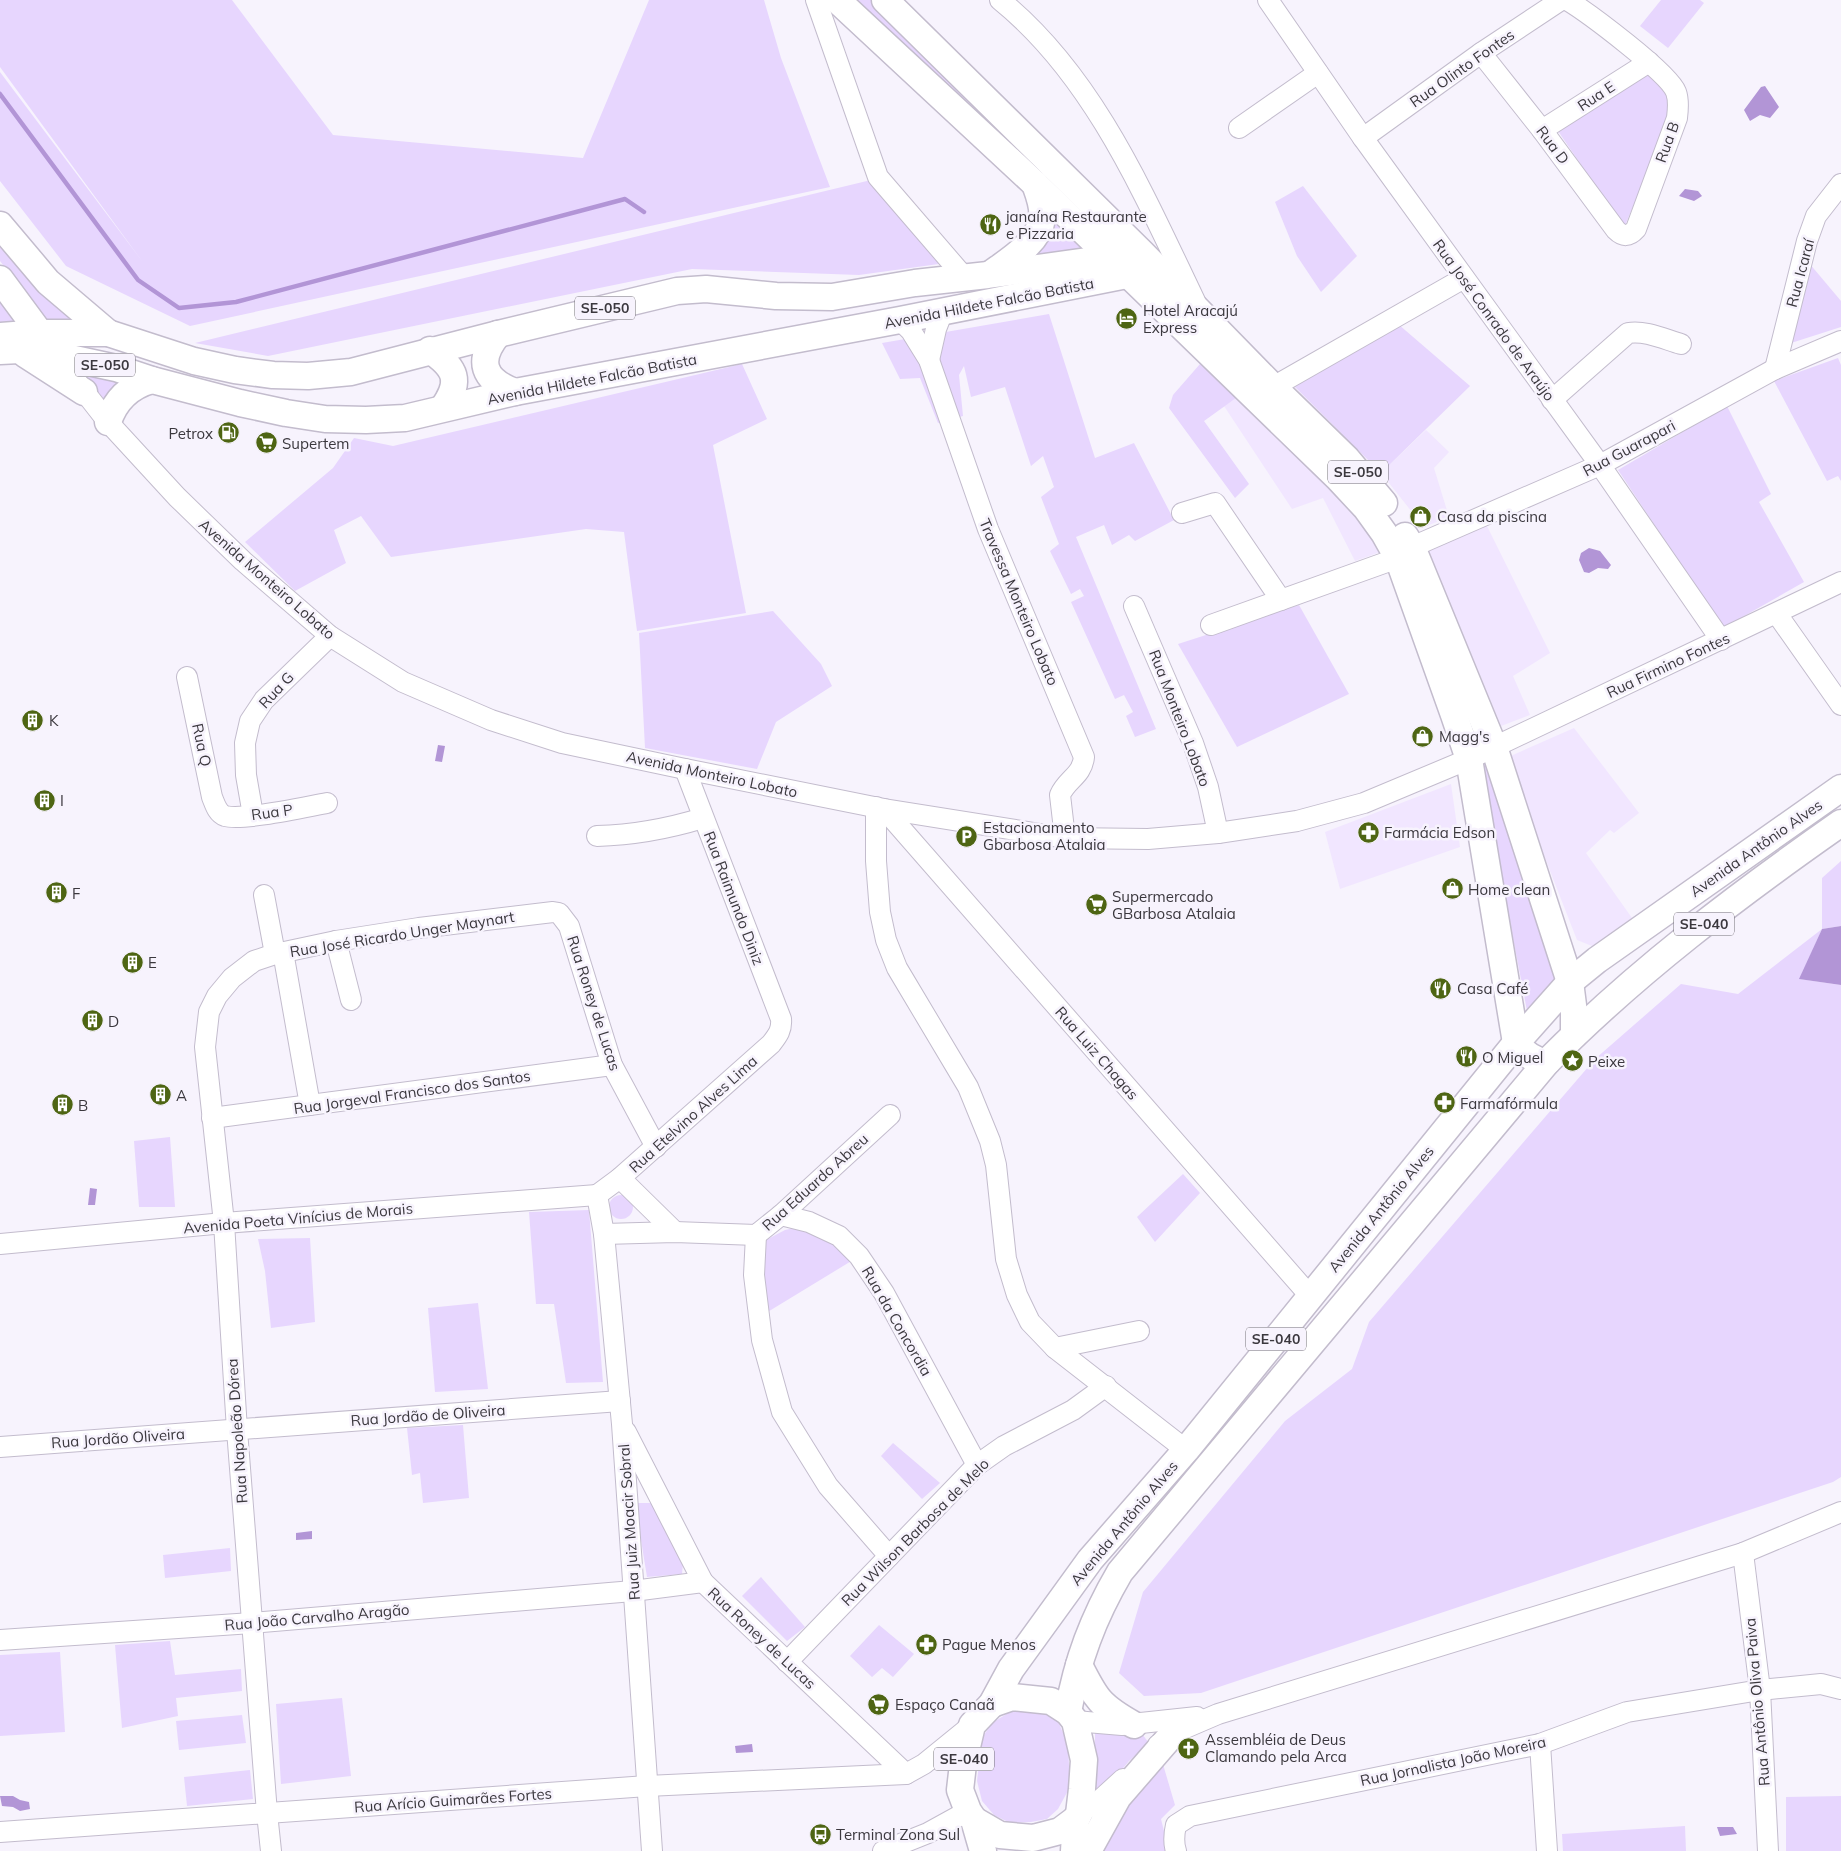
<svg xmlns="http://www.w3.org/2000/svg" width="1841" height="1851" viewBox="0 0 1841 1851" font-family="Mulish,sans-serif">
<rect width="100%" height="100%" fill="#f7f3fd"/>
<!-- built -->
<g fill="#f1e6ff">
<polygon points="1236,398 1332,488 1383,551 1355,561 1323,498 1292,509 1224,406"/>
<polygon points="1426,430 1449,452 1434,468 1449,517 1424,527 1381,473"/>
<polygon points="1486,524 1550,653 1513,676 1530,715 1501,726 1427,547"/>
<polygon points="1574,728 1639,813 1614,833 1610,830 1586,853 1632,918 1592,946 1577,940 1506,758"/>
<polygon points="1451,784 1460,847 1340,889 1325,832"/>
</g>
<!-- green -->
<g fill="#e7d6fe">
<polygon points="0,0 232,0 333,135 583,158 649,0 764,0 781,58 830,187 190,326 66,266 0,181 0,72 142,261 0,67"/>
<polygon points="848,0 874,0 1120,245"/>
<polygon points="1661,0 1700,0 1704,3 1668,48 1640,26"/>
<polygon points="1651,67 1679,96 1624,228 1558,131"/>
<polygon points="871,180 946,263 859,275 692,269 268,356 195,343"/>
<polygon points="1303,186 1357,256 1321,292 1297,256 1275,202"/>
<polygon points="1049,215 1093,253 1016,262"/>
<polygon points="0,239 80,325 49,324 0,261"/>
<polygon points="1809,263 1841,301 1841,327 1788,344"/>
<polygon points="0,300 20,328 0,330"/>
<polygon points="1049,314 1095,458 1134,443 1174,520 1135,541 1129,535 1112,545 1104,525 1076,537 1156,729 1135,737 1126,716 1133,712 1124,695 1115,699 1071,602 1084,596 1080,589 1071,594 1050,551 1059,544 1041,497 1054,487 1043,456 1031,466 1005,387 971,397 964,366 959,375 963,416 938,423 920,378 900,379 882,343"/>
<polygon points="1398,324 1470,386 1381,473 1292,384"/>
<polygon points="1838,358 1841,365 1841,481 1838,476 1827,481 1774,381"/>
<polygon points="742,364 767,419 713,445 746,613 637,631 624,532 586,529 391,557 361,516 334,530 346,563 295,591 245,542 333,468 354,438 393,446"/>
<polygon points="1200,364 1236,398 1204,421 1249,484 1235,498 1169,408 1173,395"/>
<polygon points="82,371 124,384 105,401"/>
<polygon points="1727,406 1771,494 1759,502 1804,582 1723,628 1618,470"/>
<polygon points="1299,605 1349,694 1237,747 1178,644"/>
<polygon points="773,611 821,664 832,686 776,722 757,769 645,748 639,633"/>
<polygon points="1489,756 1559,976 1527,1011 1479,760"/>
<polygon points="1841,861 1841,926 1822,929 1800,979 1841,985 1841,1477 1833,1482 1201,1693 1144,1696 1119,1673 1143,1592 1285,1421 1352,1369 1369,1322 1595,1059 1681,984 1738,994 1822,929 1822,878"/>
<polygon points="170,1137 175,1207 139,1207 134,1141"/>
<polygon points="1183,1174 1200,1193 1155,1242 1137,1217"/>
<circle cx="621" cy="1207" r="12"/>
<polygon points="589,1210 603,1382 566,1383 554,1304 536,1304 529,1212"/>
<polygon points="803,1226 826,1238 853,1260 766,1313 758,1263 766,1240 785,1230"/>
<polygon points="310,1238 315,1322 271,1328 265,1271 258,1239"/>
<polygon points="478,1303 488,1389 435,1392 428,1308"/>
<polygon points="463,1425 469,1498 423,1503 420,1473 412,1475 407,1428"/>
<polygon points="893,1443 940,1483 922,1499 881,1456"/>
<polygon points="635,1503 651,1503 683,1563 682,1574 647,1577"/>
<polygon points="230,1548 231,1571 165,1578 163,1555"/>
<polygon points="761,1577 805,1627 787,1641 742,1596"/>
<polygon points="879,1625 914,1654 893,1677 882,1668 872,1677 850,1656"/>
<polygon points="170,1641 175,1675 241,1669 242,1691 176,1698 178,1716 122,1728 115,1645"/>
<polygon points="60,1652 65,1732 0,1736 0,1655"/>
<polygon points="342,1698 351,1776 281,1784 276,1704"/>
<polygon points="1036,1708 1057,1719 1068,1744 1070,1787 1058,1809 1047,1819 1031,1822 1010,1823 994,1815 982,1801 977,1781 982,1738 992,1723 1013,1710"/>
<polygon points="242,1715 246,1743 179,1750 176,1721"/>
<polygon points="1095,1731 1142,1734 1149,1743 1129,1761 1106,1789 1095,1796"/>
<polygon points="1162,1761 1175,1805 1161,1819 1169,1851 1104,1851 1113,1819"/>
<polygon points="250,1770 253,1799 187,1806 184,1777"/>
<polygon points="1841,1796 1841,1851 1786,1851 1786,1797"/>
<polygon points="1685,1826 1686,1851 1563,1851 1562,1834"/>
</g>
<!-- water -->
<g fill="#b295d6">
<polygon points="1765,86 1779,107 1770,118 1760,115 1750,121 1744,110 1761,87"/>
<polygon points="1685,189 1698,191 1702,196 1694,201 1679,196"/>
<polygon points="1589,548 1600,551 1611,565 1608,569 1598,568 1589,573 1584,572 1579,560 1581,553"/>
<polygon points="438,745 445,746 442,762 435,761"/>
<polygon points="1841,926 1841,985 1799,979 1822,929"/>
<polygon points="90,1188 97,1189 95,1205 88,1205"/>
<polygon points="312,1531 312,1539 296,1540 296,1533"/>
<polygon points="752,1744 753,1752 736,1753 735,1746"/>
<polygon points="0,1796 13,1796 20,1800 29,1802 30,1809 20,1811 13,1807 2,1806"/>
<polygon points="1717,1827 1733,1827 1737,1834 1720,1836"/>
</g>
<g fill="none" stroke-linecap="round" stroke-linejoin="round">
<!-- stream -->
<polyline stroke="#b295d6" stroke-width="4.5" points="0,94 138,280 179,308 236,302 625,199 644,212"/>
<defs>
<g id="minor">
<polyline points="816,0 878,177 965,278"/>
<path d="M1000,0C1094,76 1144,195 1195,301"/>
<polyline points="1268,0 1363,138 1600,465 1721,640"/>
<path d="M1481,53L1542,130L1616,230C1623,237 1629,237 1636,229L1677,118C1678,110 1679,100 1676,92C1669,73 1587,12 1567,0"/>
<polyline points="1239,128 1318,73"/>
<polyline points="1542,130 1649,62"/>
<polyline points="1363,138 1481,53 1561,0"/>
<path d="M900,320L911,331L929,360L988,529L1084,757C1082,776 1067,779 1060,795L1065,838"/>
<polyline points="929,360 936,329 943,311"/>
<polyline points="1775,369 1807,241 1816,216 1841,184"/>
<polyline points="76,381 108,422 177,497 243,561 330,636 403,682 491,720 562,743 685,769 884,809 1065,838 1148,839 1218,833 1297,821 1364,803 1469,759 1841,582"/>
<polyline points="1273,387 1464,278"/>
<path d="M1552,400L1628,333C1645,330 1664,339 1681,344"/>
<polyline points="1182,513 1215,503 1281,600"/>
<polyline points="1412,547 1600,465 1775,369 1841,341"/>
<polyline points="1134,606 1193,743 1208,787 1218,833"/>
<polyline points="1777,614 1841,705"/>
<polyline points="1211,625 1398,558"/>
<path d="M187,677L212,797C215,804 217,813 225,816C243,821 305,807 327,803"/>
<polyline points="876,807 876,861 880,912 886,940 897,968 968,1087 990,1141 996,1165 1006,1259 1017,1295 1030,1322 1055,1348 1186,1450"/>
<polyline points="884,809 1310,1296"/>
<polyline points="253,815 246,775 245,743 250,721 264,700 330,636"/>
<path d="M597,836C634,835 667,829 703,818"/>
<polyline points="264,895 275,954"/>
<polyline points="336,941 351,1000"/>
<polyline points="283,952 310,1105"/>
<polyline points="212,1118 612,1065"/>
<polyline points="620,1178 675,1232"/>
<polyline points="597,1195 604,1234 622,1424 652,1851"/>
<path d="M597,1195L620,1178L771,1044C778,1035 782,1030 781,1019L685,769"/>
<polyline points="781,1215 809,1222 839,1236 859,1256 884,1293 977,1465"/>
<polyline points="604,1234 675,1232 756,1235 781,1215 890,1115"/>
<polyline points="756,1235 754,1275 762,1340 782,1412 828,1486 889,1556"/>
<polyline points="0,1244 224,1223 597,1195"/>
<polyline points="1055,1348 1139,1331"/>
<polyline points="626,1432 703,1582 906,1774"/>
<polyline points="0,1447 620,1401"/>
<polyline points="1743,1553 1760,1690 1768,1851"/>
<polyline points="0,1640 252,1623 633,1591 703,1582"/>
<polyline points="787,1662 977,1465 1004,1446 1073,1410 1106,1386"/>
<polyline points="1075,1721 1122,1725 1197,1717"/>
<polyline points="1540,1744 1547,1851"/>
<polyline points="1158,1745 1183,1729 1218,1714 1743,1553 1841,1512"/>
<polyline points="1079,1814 1100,1800 1123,1779"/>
<polyline points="0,1832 647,1786 906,1774 924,1764 972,1725"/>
<polyline points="271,1851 267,1813 237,1430 224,1223 205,1047 209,1012 217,996 232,978 254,961 275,954 336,941 419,928 553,912 559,913 569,926 612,1065 656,1147"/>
<polyline points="883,1851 928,1833 968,1811"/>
<path d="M1176,1851C1173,1842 1174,1834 1176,1825L1190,1816L1540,1744L1627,1712L1760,1690L1821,1684L1841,1689"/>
</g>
<g id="major">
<path d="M837,0L1035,184L1338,478L1366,508L1384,533L1398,558L1454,715L1469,759L1516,1043C1524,1053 1533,1061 1547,1062"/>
<polyline points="885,0 1142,253 1273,387 1347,459 1384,503"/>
<polyline points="0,225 48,282 108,333"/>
<path d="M992,273C1010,260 1039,242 1042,219C1044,207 1039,195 1035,184"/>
<polyline points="0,279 48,344"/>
<path d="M498,334C476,361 483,380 515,392"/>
<polyline points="0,336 40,333 108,333 194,361 235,370 273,375 308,376 351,372 498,334 677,291 706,289 776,296 832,297 915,283 988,275 1123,256"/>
<path d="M430,350C456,368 462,381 443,408"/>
<polyline points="0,351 20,350 56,355 116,368 152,380 240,403 286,413 325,419 366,420 405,418 515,392 900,320 1142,272"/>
<polyline points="25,354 84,392"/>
<path d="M108,422C115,400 130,386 152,380"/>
<polyline points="1405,536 1412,547 1494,747 1570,982 1574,1013 1574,1035"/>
<path d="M1079,1665C1096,1699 1100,1706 1134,1725"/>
<polyline points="992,1704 1012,1697 1051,1701 1068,1712 1075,1721 1084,1760 1082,1789 1079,1814 1076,1819 1074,1851"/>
<path d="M1068,1712C1077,1661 1093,1618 1120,1572L1547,1062C1636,972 1738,895 1841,823"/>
<polyline points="974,1820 1000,1835 1033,1838 1060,1831 1076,1819"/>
<polyline points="983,1851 974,1820 968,1811 960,1790 963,1764 972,1725 992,1704 1011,1669 1090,1560 1186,1450 1516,1043 1570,982 1597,960 1841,788"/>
<polyline points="1088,1851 1118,1797 1170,1737"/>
</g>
</defs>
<!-- minor casing -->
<use href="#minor" stroke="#c3bccd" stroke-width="22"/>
<!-- major casing -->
<use href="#major" stroke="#c3bccd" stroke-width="29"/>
<!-- minor -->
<use href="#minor" stroke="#fff" stroke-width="20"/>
<!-- major -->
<use href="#major" stroke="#fff" stroke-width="26"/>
</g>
<!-- icons -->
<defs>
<symbol id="restaurant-disc" viewBox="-11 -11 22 22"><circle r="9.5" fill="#4e6513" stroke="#f7f3fd"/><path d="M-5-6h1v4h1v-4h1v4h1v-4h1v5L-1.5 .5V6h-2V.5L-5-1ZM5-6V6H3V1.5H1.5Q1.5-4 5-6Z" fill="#fff"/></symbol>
<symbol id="hotel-disc" viewBox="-11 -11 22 22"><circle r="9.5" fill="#4e6513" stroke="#f7f3fd"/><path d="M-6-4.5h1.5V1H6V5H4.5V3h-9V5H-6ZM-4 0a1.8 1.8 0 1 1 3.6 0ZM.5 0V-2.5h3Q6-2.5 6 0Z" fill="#fff"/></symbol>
<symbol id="fuel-disc" viewBox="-11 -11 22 22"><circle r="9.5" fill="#4e6513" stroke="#f7f3fd"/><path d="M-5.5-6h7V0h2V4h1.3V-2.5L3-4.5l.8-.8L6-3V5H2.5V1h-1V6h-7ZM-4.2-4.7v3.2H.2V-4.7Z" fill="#fff"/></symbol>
<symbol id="supermarket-disc" viewBox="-11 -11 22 22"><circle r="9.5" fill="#4e6513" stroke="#f7f3fd"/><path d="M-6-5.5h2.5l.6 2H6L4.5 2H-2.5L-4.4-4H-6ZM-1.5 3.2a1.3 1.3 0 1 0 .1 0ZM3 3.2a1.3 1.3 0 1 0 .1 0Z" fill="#fff"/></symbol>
<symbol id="shop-disc" viewBox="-11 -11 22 22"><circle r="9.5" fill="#4e6513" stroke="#f7f3fd"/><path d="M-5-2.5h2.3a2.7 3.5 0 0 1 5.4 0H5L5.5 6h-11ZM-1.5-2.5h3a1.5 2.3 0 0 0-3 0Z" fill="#fff"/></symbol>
<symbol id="building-disc" viewBox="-11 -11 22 22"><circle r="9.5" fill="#4e6513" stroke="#f7f3fd"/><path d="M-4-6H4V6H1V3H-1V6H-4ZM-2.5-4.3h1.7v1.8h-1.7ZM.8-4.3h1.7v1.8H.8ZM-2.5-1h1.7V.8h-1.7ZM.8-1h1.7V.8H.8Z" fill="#fff"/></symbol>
<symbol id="pharmacy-disc" viewBox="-11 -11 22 22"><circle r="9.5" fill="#4e6513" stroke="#f7f3fd"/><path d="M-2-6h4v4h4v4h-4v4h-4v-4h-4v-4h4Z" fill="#fff"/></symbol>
<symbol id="parking-disc" viewBox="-11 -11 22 22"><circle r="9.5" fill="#4e6513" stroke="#f7f3fd"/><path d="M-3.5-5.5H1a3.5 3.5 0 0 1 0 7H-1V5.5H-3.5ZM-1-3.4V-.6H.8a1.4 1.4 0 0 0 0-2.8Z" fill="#fff"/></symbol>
<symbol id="sight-disc" viewBox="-11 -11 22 22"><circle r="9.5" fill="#4e6513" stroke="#f7f3fd"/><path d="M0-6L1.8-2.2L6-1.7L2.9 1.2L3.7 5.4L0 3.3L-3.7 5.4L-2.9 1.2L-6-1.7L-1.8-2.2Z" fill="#fff"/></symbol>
<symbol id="church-disc" viewBox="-11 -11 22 22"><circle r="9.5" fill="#4e6513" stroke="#f7f3fd"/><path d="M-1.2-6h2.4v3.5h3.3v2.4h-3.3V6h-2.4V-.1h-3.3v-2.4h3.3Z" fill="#fff"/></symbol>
<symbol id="bus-disc" viewBox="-11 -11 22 22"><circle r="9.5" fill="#4e6513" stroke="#f7f3fd"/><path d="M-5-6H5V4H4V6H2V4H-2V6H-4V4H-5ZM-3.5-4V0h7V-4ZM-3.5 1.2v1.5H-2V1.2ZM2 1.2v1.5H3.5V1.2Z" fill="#fff"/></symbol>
</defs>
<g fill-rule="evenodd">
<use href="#restaurant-disc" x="978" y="212" width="25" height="25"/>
<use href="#hotel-disc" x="1114" y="306" width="25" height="25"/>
<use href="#fuel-disc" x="216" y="420" width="25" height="25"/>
<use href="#supermarket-disc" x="254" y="430" width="25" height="25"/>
<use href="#shop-disc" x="1408" y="504" width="25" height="25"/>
<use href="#building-disc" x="20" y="708" width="25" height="25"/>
<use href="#shop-disc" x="1410" y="724" width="25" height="25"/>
<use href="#building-disc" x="32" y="788" width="25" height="25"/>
<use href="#pharmacy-disc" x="1356" y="820" width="25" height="25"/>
<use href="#parking-disc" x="954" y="824" width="25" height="25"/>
<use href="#shop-disc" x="1440" y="876" width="25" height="25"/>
<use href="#building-disc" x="44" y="880" width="25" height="25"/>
<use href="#supermarket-disc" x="1084" y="892" width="25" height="25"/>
<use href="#building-disc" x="120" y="950" width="25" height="25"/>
<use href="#restaurant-disc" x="1428" y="976" width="25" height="25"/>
<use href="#building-disc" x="80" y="1008" width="25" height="25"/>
<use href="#restaurant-disc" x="1454" y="1044" width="25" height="25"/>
<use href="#sight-disc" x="1560" y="1048" width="25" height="25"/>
<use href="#building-disc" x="148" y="1082" width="25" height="25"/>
<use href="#pharmacy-disc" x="1432" y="1090" width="25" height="25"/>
<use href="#building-disc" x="50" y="1092" width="25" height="25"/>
<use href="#pharmacy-disc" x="914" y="1632" width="25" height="25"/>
<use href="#supermarket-disc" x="866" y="1692" width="25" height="25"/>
<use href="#church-disc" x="1176" y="1736" width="25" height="25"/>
<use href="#bus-disc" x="808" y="1822" width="25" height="25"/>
</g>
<g text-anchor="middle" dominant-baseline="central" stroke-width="5" stroke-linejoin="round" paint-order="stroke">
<!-- shield labels -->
<g fill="#f7f3fd" stroke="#737077" stroke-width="1">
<rect x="575" y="296.5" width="60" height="23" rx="4"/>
<rect x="75" y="353.5" width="60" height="23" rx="4"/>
<rect x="1328" y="460.5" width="60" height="23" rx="4"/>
<rect x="1674" y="912.5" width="60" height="23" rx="4"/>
<rect x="1246" y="1327.5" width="60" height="23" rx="4"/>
<rect x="934" y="1747.5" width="60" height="23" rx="4"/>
</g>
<g font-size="14" font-weight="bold" fill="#3b383e">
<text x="605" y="308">SE-050</text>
<text x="105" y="365">SE-050</text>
<text x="1358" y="472">SE-050</text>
<text x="1704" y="924">SE-040</text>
<text x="1276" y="1339">SE-040</text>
<text x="964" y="1759">SE-040</text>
</g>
<!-- street labels -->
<g font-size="15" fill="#3b383e" stroke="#f7f3fd">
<text transform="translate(1462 68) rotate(-35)">Rua Olinto Fontes</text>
<text transform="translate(1596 96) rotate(-33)">Rua E</text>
<text transform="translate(1667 142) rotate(-70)">Rua B</text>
<text transform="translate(1553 145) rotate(53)">Rua D</text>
<text transform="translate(1800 273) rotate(-75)">Rua Icaraí</text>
<text transform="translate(989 303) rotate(-11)">Avenida Hildete Falcão Batista</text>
<text transform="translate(1494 320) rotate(54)">Rua José Conrado de Araújo</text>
<text transform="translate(592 379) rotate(-11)">Avenida Hildete Falcão Batista</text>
<text transform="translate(1629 448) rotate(-28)">Rua Guarapari</text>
<text transform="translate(267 579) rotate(41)">Avenida Monteiro Lobato</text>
<text transform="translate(1019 602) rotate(67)">Travessa Monteiro Lobato</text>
<text transform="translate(1668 665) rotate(-25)">Rua Firmino Fontes</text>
<text transform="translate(276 690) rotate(-47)">Rua G</text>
<text transform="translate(1180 718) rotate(69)">Rua Monteiro Lobato</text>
<text transform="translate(202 745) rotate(78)">Rua Q</text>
<text transform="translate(712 774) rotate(12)">Avenida Monteiro Lobato</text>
<text transform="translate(272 812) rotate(-8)">Rua P</text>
<text transform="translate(1756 848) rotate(-35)">Avenida Antônio Alves</text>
<text transform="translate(734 898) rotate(69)">Rua Raimundo Diniz</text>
<text transform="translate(402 934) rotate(-9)">Rua José Ricardo Unger Maynart</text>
<text transform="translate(594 1003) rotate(72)">Rua Roney de Lucas</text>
<text transform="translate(1097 1053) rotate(49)">Rua Luiz Chagas</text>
<text transform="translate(412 1092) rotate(-8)">Rua Jorgeval Francisco dos Santos</text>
<text transform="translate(693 1114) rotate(-42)">Rua Etelvino Alves Lima</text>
<text transform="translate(815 1182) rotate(-42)">Rua Eduardo Abreu</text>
<text transform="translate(1381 1209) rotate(-51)">Avenida Antônio Alves</text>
<text transform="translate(298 1218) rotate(-5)">Avenida Poeta Vinícius de Morais</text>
<text transform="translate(897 1321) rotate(60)">Rua da Concordia</text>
<text transform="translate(428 1415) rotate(-4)">Rua Jordão de Oliveira</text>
<text transform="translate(237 1431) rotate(-94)">Rua Napoleão Dórea</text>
<text transform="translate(118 1438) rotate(-4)">Rua Jordão Oliveira</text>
<text transform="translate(629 1522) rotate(-94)">Rua Juiz Moacir Sobral</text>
<text transform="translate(1124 1523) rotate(-50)">Avenida Antônio Alves</text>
<text transform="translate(915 1532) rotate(-45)">Rua Wilson Barbosa de Melo</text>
<text transform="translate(317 1617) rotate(-5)">Rua João Carvalho Aragão</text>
<text transform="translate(762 1638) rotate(43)">Rua Roney de Lucas</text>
<text transform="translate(1757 1702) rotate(-95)">Rua Antônio Oliva Paiva</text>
<text transform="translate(1453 1761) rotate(-12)">Rua Jornalista João Moreira</text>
<text transform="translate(453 1800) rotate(-4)">Rua Arício Guimarães Fortes</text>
</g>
<!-- poi labels -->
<g font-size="15" fill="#3b383e" stroke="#f7f3fd" text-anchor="start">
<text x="1006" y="216">janaína Restaurante<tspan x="1006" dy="17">e Pizzaria</tspan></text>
<text x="1143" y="310">Hotel Aracajú<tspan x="1143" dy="17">Express</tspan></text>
<text x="213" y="433" text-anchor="end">Petrox</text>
<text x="282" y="443">Supertem</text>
<text x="1437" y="516">Casa da piscina</text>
<text x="49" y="720">K</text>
<text x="1439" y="736">Magg's</text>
<text x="60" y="800">I</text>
<text x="983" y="827">Estacionamento<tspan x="983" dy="17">Gbarbosa Atalaia</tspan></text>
<text x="1384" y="832">Farmácia Edson</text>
<text x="1468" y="889">Home clean</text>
<text x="72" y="893">F</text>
<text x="1112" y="896">Supermercado<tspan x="1112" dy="17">GBarbosa Atalaia</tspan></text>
<text x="148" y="962">E</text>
<text x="1457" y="988">Casa Café</text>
<text x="108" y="1021">D</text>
<text x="1482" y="1057">O Miguel</text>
<text x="1588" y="1061">Peixe</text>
<text x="176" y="1095">A</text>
<text x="1460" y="1103">Farmafórmula</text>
<text x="78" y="1105">B</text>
<text x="942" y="1644">Pague Menos</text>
<text x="895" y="1704">Espaço Canaã</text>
<text x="1205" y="1739">Assembléia de Deus<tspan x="1205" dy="17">Clamando pela Arca</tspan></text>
<text x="836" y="1834">Terminal Zona Sul</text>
</g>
</g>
</svg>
